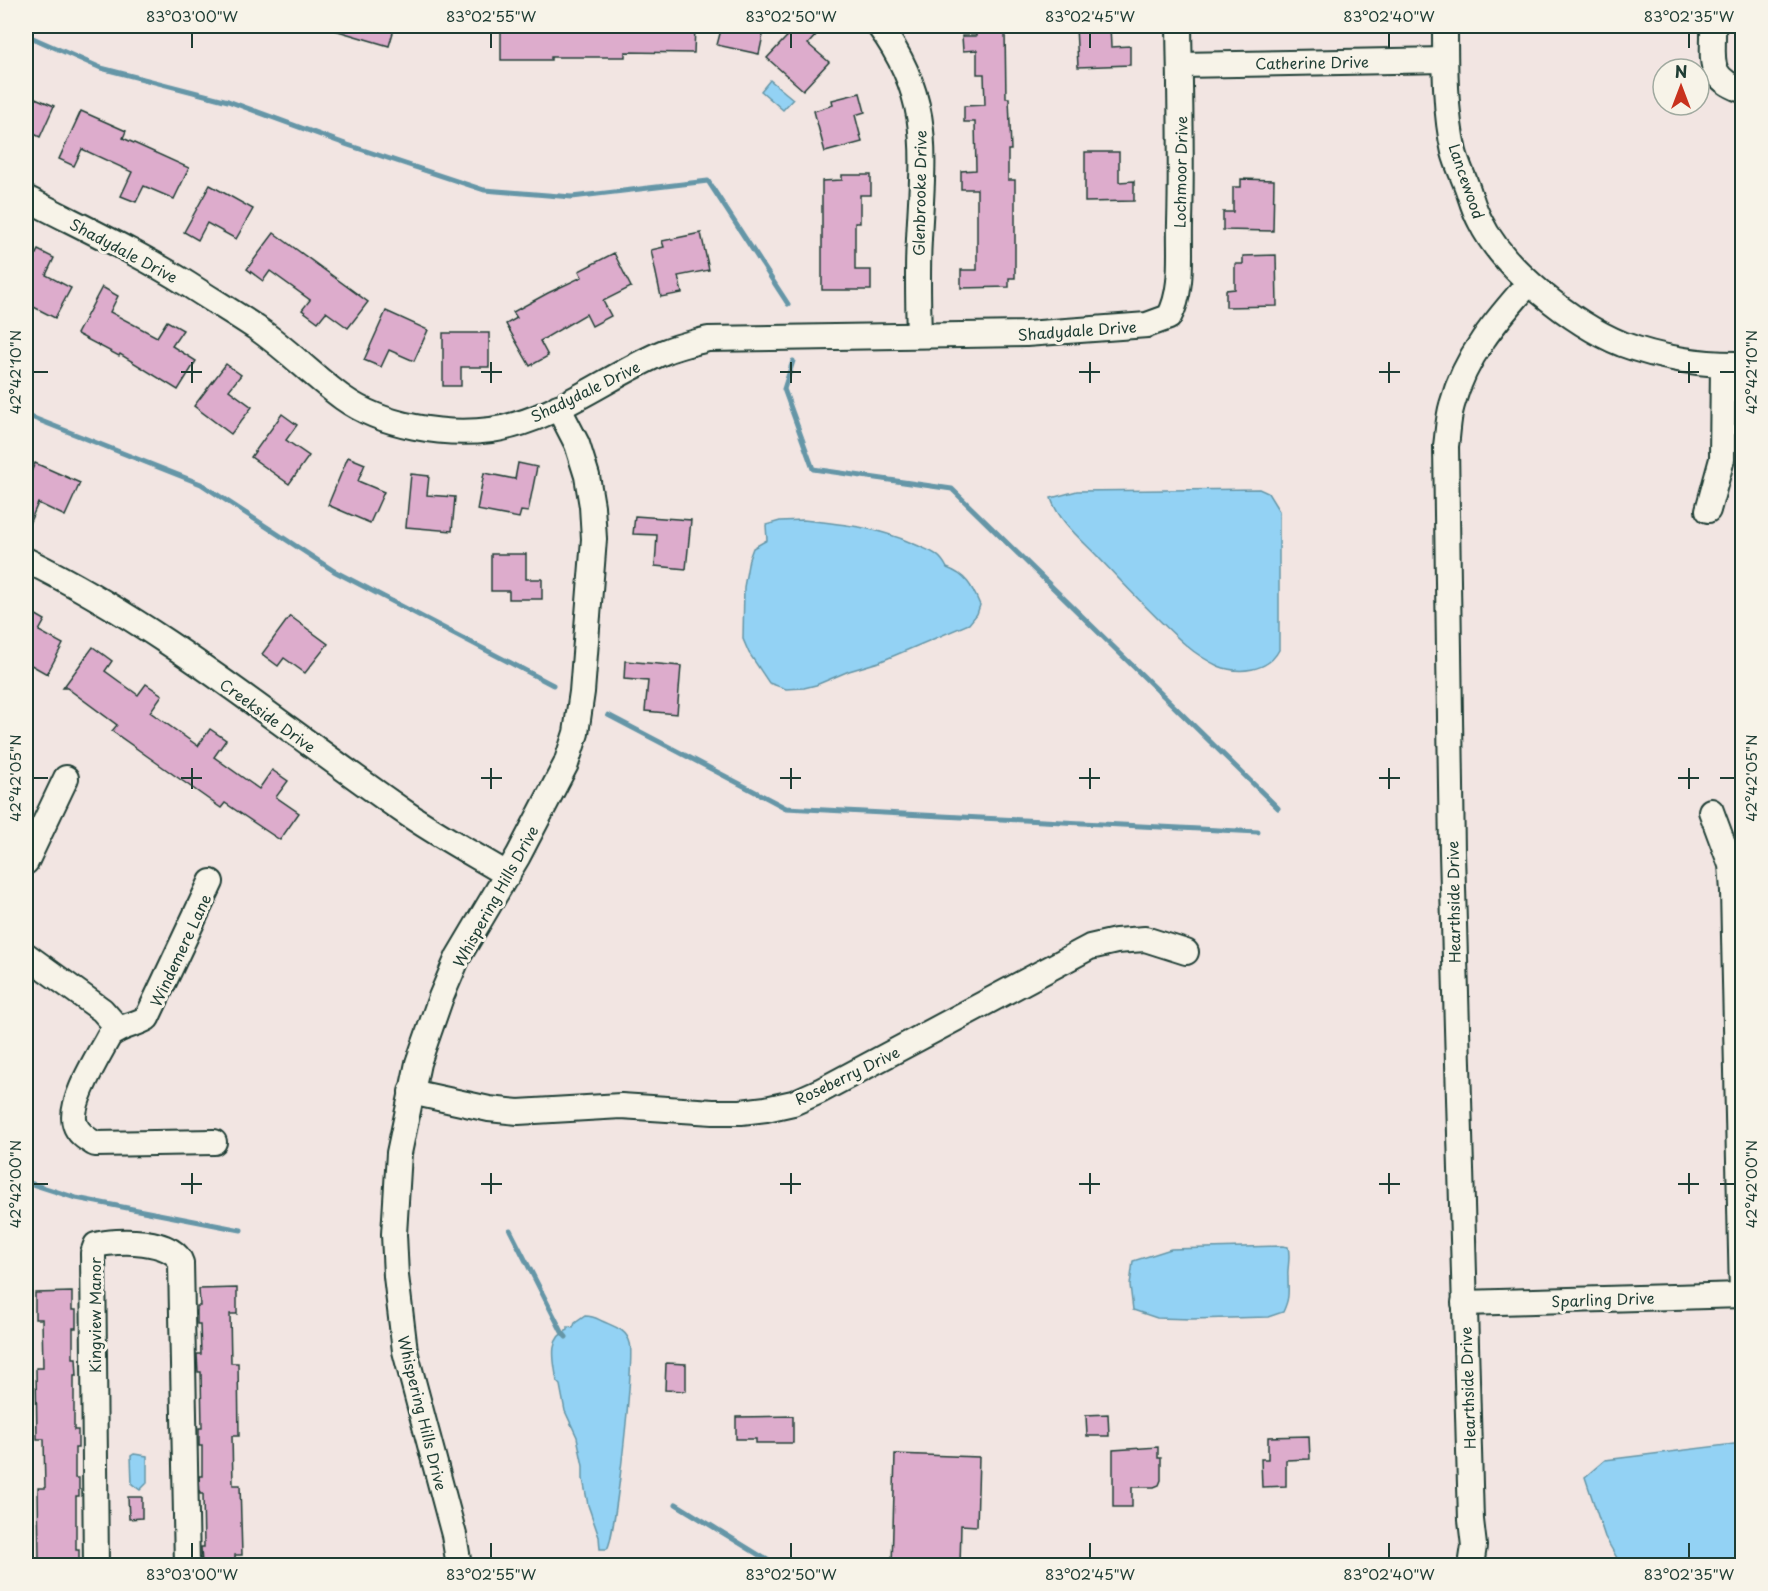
<svg xmlns="http://www.w3.org/2000/svg" width="1768" height="1591" viewBox="0 0 1768 1591" font-family="'Playpen Sans',sans-serif">
<rect width="100%" height="100%" fill="#f2e5e2"/>
<filter id="ink" filterUnits="userSpaceOnUse"><feTurbulence type="fractalNoise" baseFrequency=".0167" numOctaves="2"/><feDisplacementMap in="SourceGraphic" scale="12" xChannelSelector="R" yChannelSelector="G"/><feConvolveMatrix kernelMatrix="1 2 1 2 8 2 1 2 1" color-interpolation-filters="sRGB"/></filter>
<g filter="url(#ink)">
<!-- water -->
<g fill="#93d2f4" stroke="#6596a7" stroke-width="1.5">
<polygon points="770,80 793,99 783,110 761,91"/>
<path d="M1259,489L1268,493L1279,511V650C1268,672 1238,674 1218,666C1208,661 1195,653 1187,646C1156,619 1128,588 1099,558C1083,541 1058,521 1051,498L1077,491Z"/>
<path d="M803,520C843,524 876,527 914,544C929,551 939,552 947,568C966,575 972,586 980,605L977,614L969,624L879,662L849,671L816,685L804,688L786,689L769,683L749,653L743,639L744,587L749,559L753,548L767,540L766,525L780,521Z"/>
<path d="M1282,1246L1288,1247C1291,1258 1287,1267 1288,1277C1288,1292 1290,1297 1283,1312L1268,1317L1191,1319L1157,1318L1133,1310L1130,1285L1133,1261L1171,1249Z"/>
<path d="M585,1316C593,1316 596,1318 602,1321C615,1327 626,1329 630,1343C635,1358 615,1540 607,1549H600L599,1537L588,1505L583,1479V1466L577,1437L565,1411L560,1385L557,1382C555,1365 546,1338 568,1330V1327L573,1328L575,1323Z"/>
<polygon points="1742,1443 1742,1565 1621,1565 1605,1537 1585,1477 1605,1460"/>
<polygon points="134,1454 147,1456 147,1483 140,1490 132,1484 131,1456"/>
</g>
<g fill="none" stroke-linecap="round" stroke-linejoin="round">
<!-- stream -->
<g stroke="#6596a7" stroke-width="5">
<polyline points="26,35 101,68 228,101 348,145 484,190 572,197 708,181 788,304"/>
<polyline points="793,361 784,389 813,469 952,489 1278,808"/>
<polyline points="26,415 201,484 334,571 553,685"/>
<polyline points="608,715 786,808 1258,832"/>
<polyline points="26,1182 76,1198 241,1230"/>
<polyline points="510,1230 562,1332 566,1337"/>
<polyline points="676,1504 777,1566"/>
</g>
</g>
<!-- building -->
<g fill="#ddaccc" stroke="#1f3d34" stroke-width="1.5">
<polygon points="332,26 395,26 389,46 331,29"/>
<polygon points="501,26 575,28 575,26 695,26 694,53 625,52 625,57 551,57 551,60 501,60"/>
<polygon points="722,26 765,26 759,54 717,45"/>
<polygon points="797,26 805,26 816,35 808,44 829,62 803,90 767,58"/>
<polygon points="1076,26 1110,26 1111,47 1130,46 1130,65 1078,67"/>
<polygon points="1005,31 1006,98 1009,98 1011,150 1008,150 1008,180 1015,180 1015,278 1009,278 1009,287 961,288 961,270 977,270 977,189 961,189 961,171 976,170 975,122 964,122 964,106 985,105 984,74 977,74 977,50 963,51 962,36 976,36 976,32"/>
<polygon points="860,93 865,112 855,115 862,142 825,152 814,111 833,105 832,100"/>
<polygon points="26,94 54,106 40,137 26,130"/>
<polygon points="81,111 126,131 123,138 189,168 174,199 144,186 136,202 121,196 132,172 82,149 74,166 59,159"/>
<polygon points="1085,152 1119,152 1119,182 1134,181 1134,201 1085,202"/>
<polygon points="842,175 871,175 871,195 860,195 860,223 855,223 855,270 871,270 871,290 822,290 822,181 842,180"/>
<polygon points="1241,179 1274,180 1273,231 1223,230 1223,212 1233,212 1233,187 1241,187"/>
<polygon points="210,185 253,209 236,239 207,223 198,240 184,232"/>
<polygon points="274,233 368,302 348,328 326,312 318,322 302,310 310,300 270,271 263,281 247,269"/>
<polygon points="701,233 709,270 678,276 682,293 661,297 651,250 664,247 662,241"/>
<polygon points="38,250 54,258 46,275 71,288 55,318 26,303 26,274"/>
<polygon points="614,253 631,287 603,301 611,316 592,326 586,314 540,341 548,356 530,366 506,324 517,318 513,312 548,293 582,277 579,271"/>
<polygon points="1276,255 1277,306 1226,307 1226,290 1235,289 1235,264 1243,264 1243,256"/>
<polygon points="102,287 118,296 110,312 157,337 167,321 183,330 172,346 196,361 178,390 120,354 119,356 77,334"/>
<polygon points="386,311 428,330 414,361 389,350 381,367 364,360"/>
<polygon points="443,333 489,333 489,367 461,367 461,386 443,386"/>
<polygon points="226,364 241,375 229,390 252,407 231,434 194,406"/>
<polygon points="282,414 297,425 286,440 309,456 289,484 251,457"/>
<polygon points="348,457 365,464 358,481 384,492 370,523 328,505"/>
<polygon points="35,463 80,483 65,516 38,503 26,531 26,483"/>
<polygon points="518,463 537,467 528,512 521,511 519,518 477,510 484,473 515,479"/>
<polygon points="411,474 429,476 427,495 455,497 452,531 406,527"/>
<polygon points="635,516 691,520 686,569 655,566 657,535 633,534"/>
<polygon points="491,554 526,554 526,579 542,579 542,599 509,599 509,591 491,591"/>
<polygon points="26,609 45,620 39,631 63,644 47,674 26,662"/>
<polygon points="290,616 328,644 305,673 284,658 278,666 262,654"/>
<polygon points="93,647 112,661 105,671 138,695 146,684 162,695 150,712 198,746 210,729 226,740 214,757 259,789 272,770 288,781 276,797 299,813 280,840 225,803 221,808 157,763 112,731 117,725 67,688 63,688"/>
<polygon points="625,661 681,666 677,714 645,711 648,681 624,679"/>
<polygon points="237,1288 237,1314 230,1314 231,1363 238,1363 239,1436 232,1436 233,1485 240,1485 242,1555 235,1555 235,1566 202,1565 201,1547 204,1547 203,1494 200,1494 199,1476 202,1476 202,1446 199,1446 199,1428 202,1428 201,1372 198,1372 197,1354 201,1354 200,1324 197,1324 197,1306 200,1306 199,1289"/>
<polygon points="72,1292 72,1310 76,1310 76,1328 73,1328 73,1358 76,1358 77,1376 74,1376 74,1430 78,1430 78,1448 75,1448 75,1478 79,1478 79,1496 76,1496 76,1550 79,1550 79,1566 46,1566 46,1559 39,1559 38,1488 45,1488 44,1439 37,1439 36,1368 43,1368 42,1319 35,1319 35,1293"/>
<polygon points="666,1363 686,1364 686,1391 665,1390"/>
<polygon points="1108,1414 1109,1436 1087,1436 1086,1415"/>
<polygon points="793,1416 793,1443 756,1443 756,1439 736,1439 736,1417"/>
<polygon points="1309,1436 1310,1459 1286,1460 1286,1486 1262,1487 1261,1459 1268,1459 1268,1437"/>
<polygon points="1158,1447 1158,1458 1161,1458 1161,1480 1159,1485 1154,1487 1132,1487 1132,1507 1113,1507 1113,1450"/>
<polygon points="895,1454 979,1457 977,1526 961,1525 960,1566 892,1566"/>
<polygon points="128,1497 142,1497 142,1518 129,1519"/>
</g>
<g fill="none" stroke-linecap="round" stroke-linejoin="round">
<defs>
<g id="minor">
<path d="M879,26C933,98 923,155 919,239C917,271 918,303 919,335"/>
<path d="M1445,26C1445,65 1445,114 1454,152C1457,164 1463,176 1467,187C1471,198 1474,210 1480,221C1503,269 1573,324 1622,344C1659,358 1703,365 1742,364"/>
<path d="M1713,26C1714,59 1705,77 1742,90"/>
<polyline points="1180,65 1445,60"/>
<path d="M26,198C80,226 137,252 189,285C212,300 236,314 258,329C288,350 314,377 343,398C382,426 444,436 491,430C554,421 607,376 664,352C678,346 693,343 708,339L1026,334L1147,325L1169,317C1184,290 1179,253 1180,223C1182,157 1180,91 1179,26"/>
<polyline points="1708,510 1722,459 1723,365"/>
<path d="M26,560C162,626 279,725 403,811C436,834 473,854 508,875"/>
<polyline points="1711,811 1731,865 1733,891 1742,1295"/>
<polyline points="26,862 66,778"/>
<path d="M211,882L147,1018C134,1026 121,1025 109,1036C99,1055 68,1103 75,1124C78,1134 87,1139 95,1144L214,1142"/>
<polyline points="26,955 102,1010 118,1028"/>
<polyline points="411,1092 489,1109 518,1112 621,1106 713,1112 741,1112 766,1109 793,1103 820,1091 1090,947 1116,941 1145,939 1186,952"/>
<polyline points="1464,1303 1742,1295"/>
<path d="M96,1566L93,1253L96,1245C117,1239 173,1239 181,1263L187,1566"/>
<polyline points="459,1566 454,1535 405,1351 396,1276 394,1234 399,1153 418,1063 441,997 458,957 518,856 566,764 576,733 582,692 594,539 592,506 587,476 577,444 558,407"/>
<path d="M1471,1566L1474,1546L1471,1520L1452,853L1446,446C1448,433 1448,418 1452,405C1465,356 1497,319 1529,283"/>
</g>
</defs>
<!-- minor casing -->
<use href="#minor" stroke="#1f3d34" stroke-width="28"/>
<!-- minor -->
<use href="#minor" stroke="#f7f3e8" stroke-width="24"/>
</g>
</g>
<!-- ticks -->
<path fill="none" stroke="#1f3d34" stroke-width="2" d="M192,33V48M491,33V48M791,33V48M1090,33V48M1389,33V48M1689,33V48M192,362V383M491,362V383M791,362V383M1090,362V383M1389,362V383M1689,362V383M33,372H48M181,372H202M481,372H502M780,372H801M1079,372H1100M1379,372H1400M1678,372H1699M1720,372H1735M192,768V789M491,768V789M791,768V789M1090,768V789M1389,768V789M1689,768V789M33,778H48M181,778H202M481,778H502M780,778H801M1079,778H1100M1379,778H1400M1678,778H1699M1720,778H1735M192,1173V1194M491,1173V1194M791,1173V1194M1090,1173V1194M1389,1173V1194M1689,1173V1194M33,1184H48M181,1184H202M481,1184H502M780,1184H801M1079,1184H1100M1379,1184H1400M1678,1184H1699M1720,1184H1735M192,1543V1558M491,1543V1558M791,1543V1558M1090,1543V1558M1389,1543V1558M1689,1543V1558"/>
<g text-anchor="middle" dominant-baseline="central" stroke-width="6" stroke-linejoin="round" paint-order="stroke">
<!-- street labels -->
<g font-size="15" fill="#1f3d34" stroke="#f7f3e8">
<text transform="translate(1312 62) rotate(-1)">Catherine Drive</text>
<text transform="translate(1180 172) rotate(-89)">Lochmoor Drive</text>
<text transform="translate(1467 181) rotate(71)">Lancewood</text>
<text transform="translate(919 193) rotate(-89)">Glenbrooke Drive</text>
<text transform="translate(124 250) rotate(28)">Shadydale Drive</text>
<text transform="translate(1077 330) rotate(-4)">Shadydale Drive</text>
<text transform="translate(585 391) rotate(-26)">Shadydale Drive</text>
<text transform="translate(268 715) rotate(36)">Creekside Drive</text>
<text transform="translate(495 896) rotate(-61)">Whispering Hills Drive</text>
<text transform="translate(1453 902) rotate(-91)">Hearthside Drive</text>
<text transform="translate(180 950) rotate(-65)">Windemere Lane</text>
<text transform="translate(847 1075) rotate(-26)">Roseberry Drive</text>
<text transform="translate(1603 1299) rotate(-2)">Sparling Drive</text>
<text transform="translate(94 1315) rotate(-90)">Kingview Manor</text>
<text transform="translate(1467 1388) rotate(-92)">Hearthside Drive</text>
<text transform="translate(423 1413) rotate(76)">Whispering Hills Drive</text>
</g>
</g>
<!-- margin -->
<rect width="1768" height="1591" fill="none" stroke="#f7f3e8" stroke-width="66"/>
<!-- north arrow -->
<g transform="translate(1681 87)"><circle r="28" fill="#f7f3e8" stroke="#a1aaa0" stroke-width="1.5"/>
<path d="M0-4.5L10 22L0 15L-10 22Z" fill="#c8321e"/>
<text y="-9" font-size="16" font-weight="bold" text-anchor="middle" fill="#1f3d34">N</text>
</g>
<rect x="33" y="33" width="1702" height="1525" fill="none" stroke="#1f3d34" stroke-width="2"/>
<g font-size="15" text-anchor="middle" fill="#1f3d34">
<text x="192" y="22">83°03'00"W</text>
<text x="491" y="22">83°02'55"W</text>
<text x="791" y="22">83°02'50"W</text>
<text x="1090" y="22">83°02'45"W</text>
<text x="1389" y="22">83°02'40"W</text>
<text x="1689" y="22">83°02'35"W</text>
<text transform="translate(16 372) rotate(-90)" y="5">42°42'10"N</text>
<text transform="translate(1752 372) rotate(-90)" y="5">42°42'10"N</text>
<text transform="translate(16 778) rotate(-90)" y="5">42°42'05"N</text>
<text transform="translate(1752 778) rotate(-90)" y="5">42°42'05"N</text>
<text transform="translate(16 1184) rotate(-90)" y="5">42°42'00"N</text>
<text transform="translate(1752 1184) rotate(-90)" y="5">42°42'00"N</text>
<text x="192" y="1580">83°03'00"W</text>
<text x="491" y="1580">83°02'55"W</text>
<text x="791" y="1580">83°02'50"W</text>
<text x="1090" y="1580">83°02'45"W</text>
<text x="1389" y="1580">83°02'40"W</text>
<text x="1689" y="1580">83°02'35"W</text>
</g>
</svg>
